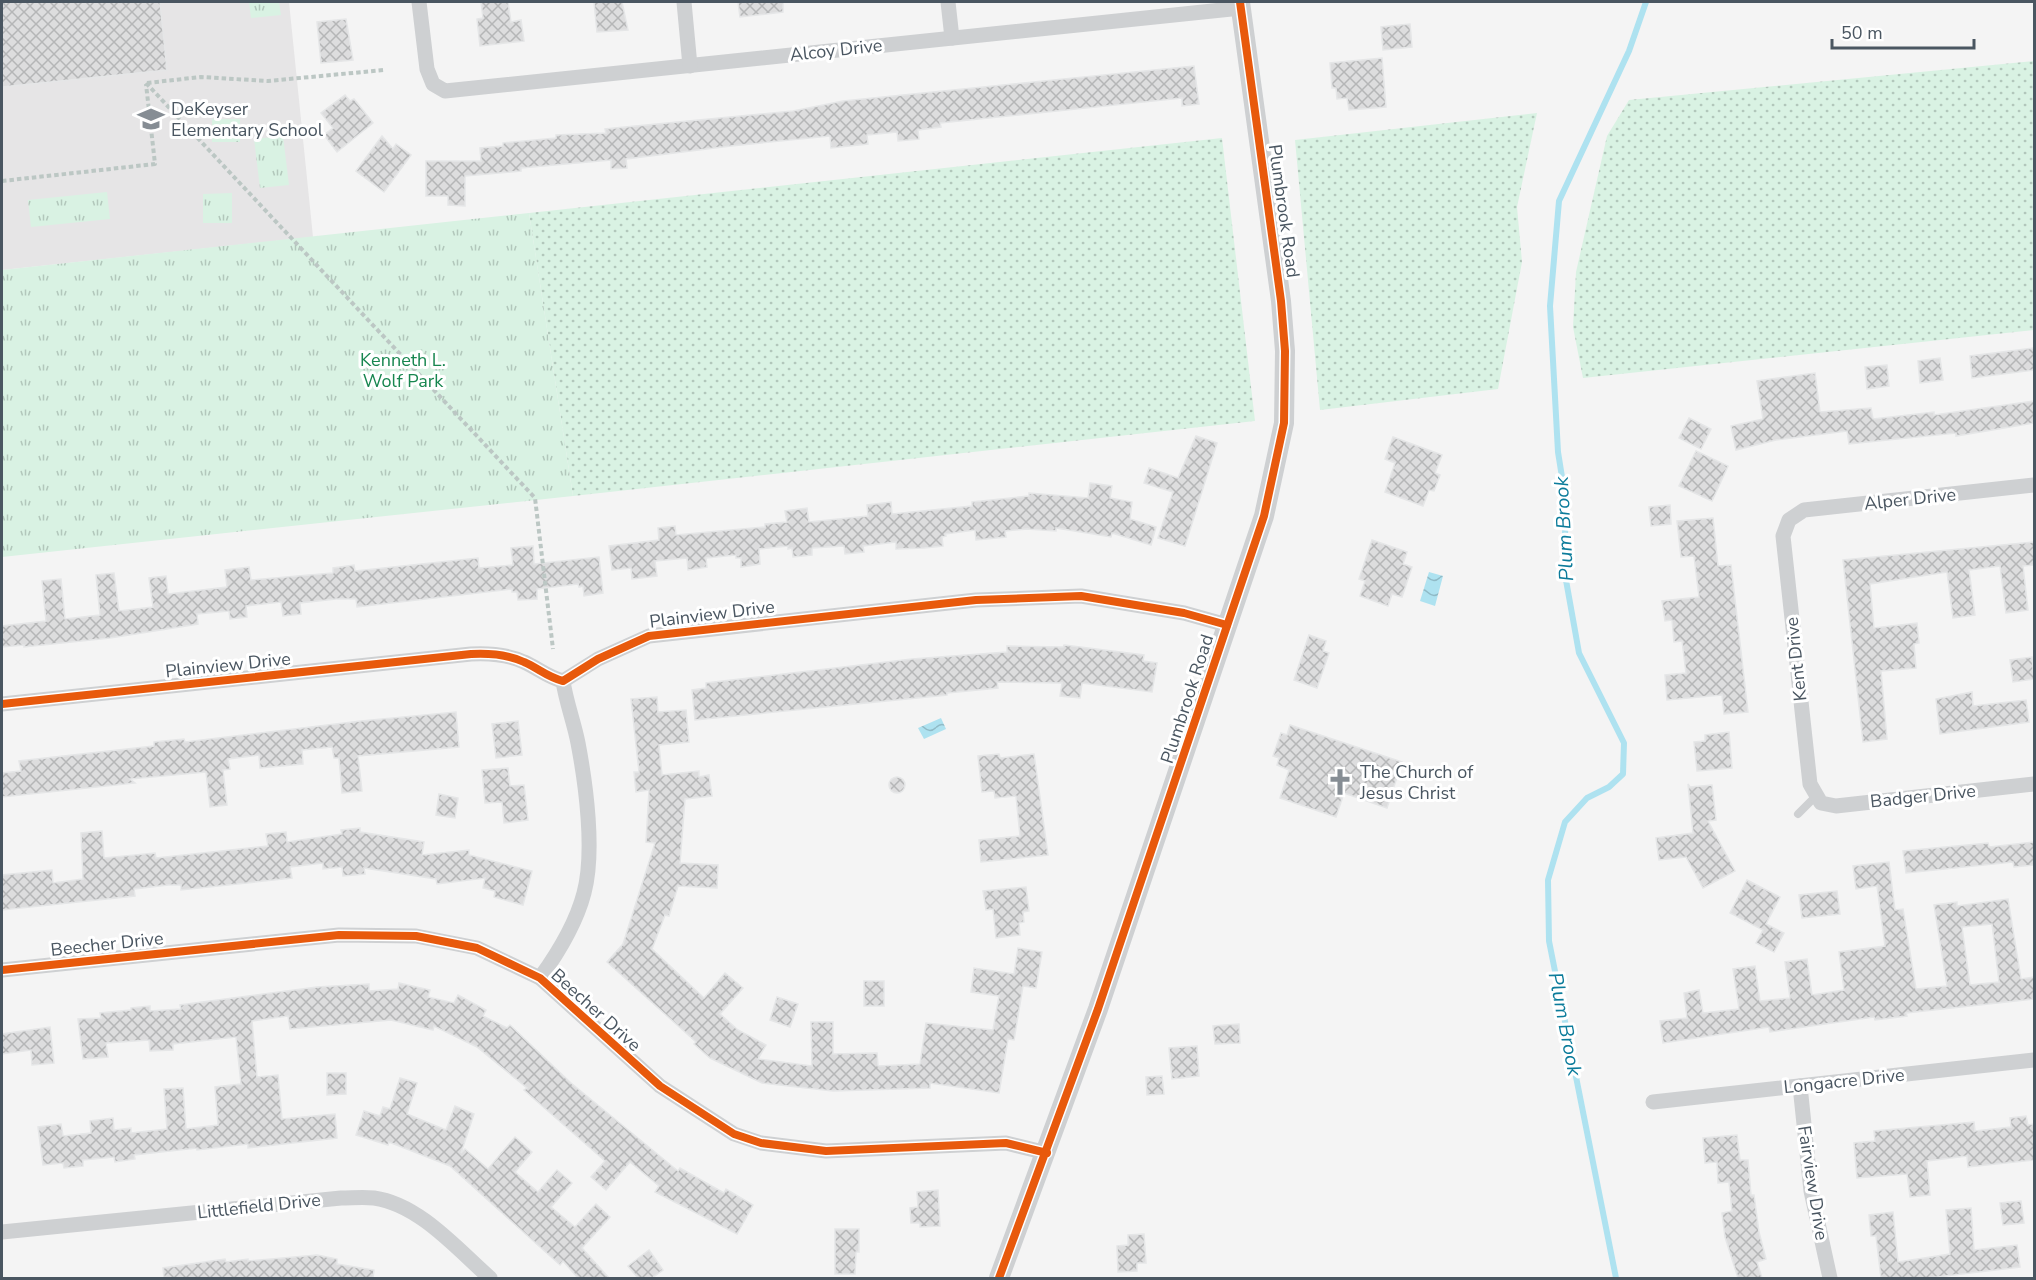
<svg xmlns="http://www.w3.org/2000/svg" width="2036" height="1280" viewBox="0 0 2036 1280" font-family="'Nunito Sans',sans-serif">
<defs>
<pattern id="grass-dots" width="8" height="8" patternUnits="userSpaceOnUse" patternTransform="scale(1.5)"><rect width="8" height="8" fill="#d9f2e3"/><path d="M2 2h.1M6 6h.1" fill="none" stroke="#b2c7bb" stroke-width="1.8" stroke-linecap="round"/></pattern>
<pattern id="park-tufts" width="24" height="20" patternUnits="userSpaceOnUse" patternTransform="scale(1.5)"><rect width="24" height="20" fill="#d9f2e3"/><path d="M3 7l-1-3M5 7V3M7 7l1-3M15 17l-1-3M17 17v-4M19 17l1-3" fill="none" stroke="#b2c7bb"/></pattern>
<pattern id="water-waves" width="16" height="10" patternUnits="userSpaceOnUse" patternTransform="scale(1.5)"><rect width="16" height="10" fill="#aee2f0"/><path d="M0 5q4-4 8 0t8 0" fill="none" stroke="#90bac6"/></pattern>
<pattern id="building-cross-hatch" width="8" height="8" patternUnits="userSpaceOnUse" patternTransform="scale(1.5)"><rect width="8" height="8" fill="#ddddde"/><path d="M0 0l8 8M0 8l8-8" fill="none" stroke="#b5b6b7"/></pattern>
</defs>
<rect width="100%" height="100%" fill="#f4f4f4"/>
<!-- education -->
<polygon fill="#e6e5e6" points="2,2 289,2 313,237 2,270"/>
<!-- grass -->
<g fill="url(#grass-dots)">
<polygon points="2034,61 2034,330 1583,378 1573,327 1576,272 1607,136 1629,100"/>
<polygon points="1537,113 1517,207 1522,262 1498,389 1320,410 1295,140"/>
<polygon points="1222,138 1255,421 573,496 529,213"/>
</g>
<!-- park -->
<g fill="url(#park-tufts)">
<polygon points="249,2 279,2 281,15 251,18"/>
<rect x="212" y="119" width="28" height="23"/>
<polygon points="283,136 289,185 260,188 254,139"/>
<polygon points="107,192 110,219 31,227 28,200"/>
<polygon points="232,193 232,223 203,223 203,194"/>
<polygon points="529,213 573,496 2,557 2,270"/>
</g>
<!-- water -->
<g fill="url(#water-waves)">
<polygon points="1429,572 1443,576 1435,606 1420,601"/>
<polygon points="941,718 946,729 924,739 918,728"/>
</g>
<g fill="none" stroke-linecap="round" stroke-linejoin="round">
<!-- stream -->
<polyline stroke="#aee2f0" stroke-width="6" points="1616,1278 1549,941 1548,880 1565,822 1587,798 1609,787 1623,774 1624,743 1579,653 1564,569 1566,502 1558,452 1550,306 1559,201 1629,51 1646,2"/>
</g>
<!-- building -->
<g fill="url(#building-cross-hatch)" stroke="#e5e6e7" stroke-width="1.5" fill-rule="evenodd">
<polygon points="2,2 160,2 167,70 2,87"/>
<polygon points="481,2 508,2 511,22 521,20 524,41 480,46 477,19 483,18"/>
<polygon points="594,2 622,2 628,30 597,32"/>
<polygon points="738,2 783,2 783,12 740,17"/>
<polygon points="346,19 353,60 321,63 317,22"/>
<polygon points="1410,24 1412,47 1383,50 1381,27"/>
<polygon points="1382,58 1386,107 1349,110 1347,98 1337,99 1336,88 1332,88 1330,63"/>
<polygon points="1194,66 1199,104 1182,106 1182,98 940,123 941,127 918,130 919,139 898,141 897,132 867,135 868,144 831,148 830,136 731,146 626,159 627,168 611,169 611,160 521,168 521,171 465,176 465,206 448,205 448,196 426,196 426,161 481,161 480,148 503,146 503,143 556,138 556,135 606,133 605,129 793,111 843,101"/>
<polygon points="345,95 350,101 354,99 373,123 337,152 324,135 333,128 321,113"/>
<polygon points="382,136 393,149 396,144 411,155 384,192 356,171"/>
<polygon points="2034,348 2034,370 1972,378 1970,356"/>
<polygon points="1940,358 1943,380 1920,383 1918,361"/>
<polygon points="1887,365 1889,386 1867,389 1865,367"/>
<polygon points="1815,373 1820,412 1871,408 1873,419 1882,418 1934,412 1934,415 2034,401 2034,423 1956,436 1956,433 1849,444 1847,431 1776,440 1736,450 1731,426 1763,419 1757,381"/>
<polygon points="1689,418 1711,429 1701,449 1679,438"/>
<polygon points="1196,436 1217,443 1185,546 1158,538 1173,492 1144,483 1149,468 1178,478"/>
<polygon points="1393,437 1442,455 1435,473 1440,475 1434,491 1429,490 1423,506 1385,492 1395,463 1385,459"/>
<polygon points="1696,451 1728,466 1712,501 1679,486"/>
<polygon points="1090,483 1112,486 1110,498 1132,502 1130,519 1156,527 1151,545 1112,533 1111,537 1056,528 1056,531 1027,529 1005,531 1006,537 976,540 975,530 945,534 946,536 942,537 943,546 924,548 896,549 896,542 863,546 864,552 845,554 844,546 812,548 812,555 793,557 792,548 788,549 788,546 759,549 760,564 741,567 741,558 736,558 736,555 706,558 707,567 688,570 687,558 655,561 657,576 632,579 631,568 612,570 609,546 659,540 658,528 675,526 676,535 765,527 765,524 787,522 785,511 807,508 809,522 868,516 867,505 891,502 892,514 972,506 972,502 1029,496 1029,493 1088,498"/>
<polygon points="1670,505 1671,524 1651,526 1649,507"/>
<polygon points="1713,518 1718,566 1731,565 1748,712 1724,714 1722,695 1667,700 1665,675 1686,673 1682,641 1674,642 1672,620 1665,621 1662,601 1699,597 1694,556 1681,557 1677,521"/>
<polygon points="1372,540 1407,552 1403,564 1412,567 1402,597 1392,594 1388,606 1360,596 1365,581 1359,579"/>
<polygon points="2034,542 2034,565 2023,566 2028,610 2006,613 2000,566 1969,570 1975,615 1953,618 1947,572 1870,584 1874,628 1917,623 1919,643 1914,644 1916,668 1881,671 1887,739 1863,742 1843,560"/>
<polygon points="533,546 534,564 599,557 603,593 584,596 583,586 579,587 578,584 537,589 537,599 518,600 517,592 512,592 512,589 357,607 356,599 336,599 300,603 301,614 283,616 281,602 246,606 247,617 230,619 229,611 197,614 198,624 110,638 24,647 24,645 2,647 2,626 46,621 42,581 61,579 65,619 100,615 96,575 114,573 119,611 153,607 149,578 166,576 168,594 227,587 225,570 249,567 251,580 333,573 333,568 354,565 355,571 478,558 479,568 513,565 511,548"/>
<polygon points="1309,635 1326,641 1323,651 1329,653 1317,688 1294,680"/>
<polygon points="1064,645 1144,655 1143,661 1157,663 1152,692 1082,683 1080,698 1060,696 1062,683 997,682 998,688 947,693 947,695 695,720 692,690 706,688 706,683 912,659 1007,652 1007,646 1063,647"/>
<polygon points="2032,657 2034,679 2013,682 2010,660"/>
<polygon points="1972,692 1973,706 2026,700 2029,722 1940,734 1936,699"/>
<polygon points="657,697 658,712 686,710 689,742 659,745 662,775 699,771 699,777 709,775 712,796 685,799 680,863 718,865 717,888 678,886 669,916 665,915 652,949 704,998 725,973 743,988 720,1014 738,1030 766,1045 758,1059 812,1066 811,1022 833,1022 833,1054 877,1053 878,1066 920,1064 926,1023 993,1030 999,996 971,992 974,968 1014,974 1018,948 1042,952 1036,988 1023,986 1014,1040 1008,1039 999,1093 930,1083 930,1088 833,1091 762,1083 710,1058 694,1044 696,1042 607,962 623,944 655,843 646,842 649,790 636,792 634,772 639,772 631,699"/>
<polygon points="456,712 459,747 358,756 362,791 342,793 339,758 334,758 332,747 302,750 303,764 260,768 259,755 228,759 230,769 223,770 227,805 210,807 206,772 130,779 135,783 2,797 2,773 21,771 19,761 154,746 154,742 184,739 185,742 361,721"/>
<polygon points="518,721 522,755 496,758 492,724"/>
<polygon points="1290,725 1402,762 1387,808 1344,793 1336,817 1280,798 1289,770 1277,765 1279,758 1273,756 1281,733 1287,735"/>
<polygon points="1729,732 1732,768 1697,771 1694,742 1705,741 1705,735"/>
<polygon points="999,754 1000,758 1034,754 1048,855 981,862 979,840 1020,836 1016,796 995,798 994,791 982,792 978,756"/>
<polygon points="508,768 510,786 524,785 528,820 504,823 502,802 485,803 482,770"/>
<circle cx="897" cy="785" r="8"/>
<polygon points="1688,784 1690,787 1712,785 1716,820 1708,821 1735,871 1703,888 1686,857 1659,860 1656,838 1693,833"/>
<polygon points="439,794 458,798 455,818 436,815"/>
<polygon points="360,828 360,832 424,842 422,855 469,850 469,855 532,871 523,905 494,897 495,891 483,888 485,878 437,884 436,879 364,868 365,874 343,876 342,867 323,869 323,863 290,867 292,878 181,890 181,885 168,885 134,889 135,896 2,910 2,875 52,870 53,883 83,879 81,833 102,831 104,858 155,853 156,858 268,846 266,834 286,832 287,842 342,834 341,830"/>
<polygon points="2034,842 2034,865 2014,867 2013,862 1906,873 1903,851 1988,843 1989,847"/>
<path d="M1889,862L1895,910L1903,909L1916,989L1947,986L1934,905L1957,902V906L2008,899L2021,979L2034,977V999L1906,1013L1907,1016L1875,1020L1874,1017L1770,1032L1769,1027L1663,1043L1660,1021L1687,1018L1684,993L1699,990L1703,1013L1739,1009L1733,969L1755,966L1760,1001L1790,998L1785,962L1807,959L1812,995L1844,990L1839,952L1885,946L1877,886L1856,889L1853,866ZM1992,924L1999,982L1970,985L1962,927Z"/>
<polygon points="1747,880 1780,897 1766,924 1784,933 1774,952 1756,943 1763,930 1730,913"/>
<polygon points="1026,887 1029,911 1023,912 1024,922 1019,923 1020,935 996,938 993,909 986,910 983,891"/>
<polygon points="1837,891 1840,914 1802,918 1799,895"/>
<rect x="864" y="981" width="20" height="25"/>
<polygon points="399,983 430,990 428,997 454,1003 458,995 486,1010 483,1016 507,1028 510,1025 571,1083 678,1171 680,1168 724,1193 726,1189 753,1205 737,1234 655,1192 659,1186 630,1162 606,1190 591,1177 605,1161 524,1090 527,1088 477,1047 434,1026 433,1030 391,1020 290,1029 288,1016 252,1021 257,1077 278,1075 282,1119 335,1114 337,1138 248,1148 248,1144 197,1150 197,1148 134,1155 135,1159 115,1162 114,1157 83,1160 83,1166 64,1168 63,1163 43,1165 38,1127 61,1124 63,1136 91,1133 90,1121 113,1118 114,1130 131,1128 131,1133 167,1129 164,1089 183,1088 186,1129 218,1125 215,1087 241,1084 236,1037 173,1044 173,1050 150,1051 149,1040 106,1043 108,1057 83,1059 78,1019 101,1018 100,1013 131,1010 131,1008 150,1006 150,1011 181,1009 180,1005 317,987 369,984 369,991 398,989"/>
<polygon points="777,997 798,1004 790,1027 770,1020"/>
<polygon points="1239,1024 1240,1043 1215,1044 1213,1026"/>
<polygon points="50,1027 54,1063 32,1065 31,1050 2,1054 2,1034"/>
<polygon points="1197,1046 1199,1076 1172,1079 1169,1048"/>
<polygon points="327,1073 346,1073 346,1094 327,1095"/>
<polygon points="1162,1076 1164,1094 1147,1095 1146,1077"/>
<polygon points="400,1078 417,1083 407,1114 446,1130 455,1106 474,1114 461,1153 465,1149 488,1169 515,1137 532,1152 515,1172 538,1192 557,1170 572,1183 551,1207 575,1227 596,1204 610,1217 582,1248 609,1278 578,1278 563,1261 560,1265 450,1166 389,1142 388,1145 356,1135 364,1111 380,1116 383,1107 390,1109"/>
<polygon points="2026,1116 2028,1125 2034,1124 2034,1160 1968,1167 1967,1156 1927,1161 1930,1195 1910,1197 1907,1174 1857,1178 1854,1143 1875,1141 1874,1131 1974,1122 1975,1131 2011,1127 2010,1118"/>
<polygon points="1737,1135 1740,1160 1748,1160 1751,1195 1754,1195 1759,1232 1766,1259 1757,1262 1762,1278 1738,1278 1725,1237 1722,1213 1732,1211 1729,1182 1718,1183 1717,1162 1705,1163 1703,1138"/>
<polygon points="938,1190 940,1226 920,1227 920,1223 911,1223 910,1208 918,1207 917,1192"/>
<polygon points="2021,1201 2024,1223 2003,1225 2000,1203"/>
<polygon points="1971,1208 1974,1250 2017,1245 2020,1267 1929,1278 1881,1278 1876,1236 1871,1236 1869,1215 1893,1212 1898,1262 1950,1254 1946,1210"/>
<polygon points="835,1229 859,1229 859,1252 856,1252 855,1274 835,1274"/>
<polygon points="1144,1234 1146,1263 1137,1263 1137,1271 1118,1272 1117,1246 1128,1245 1128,1235"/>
<polygon points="649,1250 663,1270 652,1278 638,1278 628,1266"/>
<polygon points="317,1255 337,1259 337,1264 374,1270 373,1278 164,1278 163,1268 225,1259 226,1262 248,1259 248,1261"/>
</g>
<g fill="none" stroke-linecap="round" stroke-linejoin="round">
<!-- path -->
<g stroke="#bcc7c4" stroke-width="4" stroke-dasharray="4.5 3" stroke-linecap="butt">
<polyline points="146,83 535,498 553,649"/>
<polyline points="147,83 201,77 268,81 384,70"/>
<polyline points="2,181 155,164 146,84"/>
</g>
<!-- service -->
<polyline stroke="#ced0d2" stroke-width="8" points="1798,814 1815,797"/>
<!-- minor -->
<g stroke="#ced0d2" stroke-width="15">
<polyline points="419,2 427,69 433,84 445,91 1241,8"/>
<polyline points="684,2 690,66"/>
<polyline points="948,2 952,38"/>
<polyline points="2034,485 1804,510 1789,520 1783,536 1810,784 1821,803 1836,806 2034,784"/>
<path d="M2,704L471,654C490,653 507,654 524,662C538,668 547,677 563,681L598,659L649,636L976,600L1081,596L1184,613L1227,625"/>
<polyline points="2,970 339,935 416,936 477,948 540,978 660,1086 734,1134 761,1143 826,1151 1006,1143 1047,1153"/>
<path d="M540,978C558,953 576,924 584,893C595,852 586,785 578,743C574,722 566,702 563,681"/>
<polyline points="1800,1086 1811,1191 1830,1278"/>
<polyline points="1653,1102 2034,1060"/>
<path d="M2,1232L341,1198C352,1198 363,1197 374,1198C419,1204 458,1250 490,1278"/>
</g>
<!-- tertiary -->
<polyline stroke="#ced0d2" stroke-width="20" points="999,1278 1098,1009 1264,516 1284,423 1285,351 1281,301 1240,2"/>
<defs>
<g id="cycleway">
<path d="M2,704L471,654C490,653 507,654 524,662C538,668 547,677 563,681L598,659L649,636L976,600L1081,596L1184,613L1227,625"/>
<polyline points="2,970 339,935 416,936 477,948 540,978 660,1086 734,1134 761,1143 826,1151 1006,1143 1047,1153"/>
<polyline points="999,1278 1098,1009 1264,516 1284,423 1285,351 1281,301 1240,2"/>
</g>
</defs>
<!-- cycleway casing -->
<use href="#cycleway" stroke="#fff" stroke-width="11"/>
<!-- cycleway -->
<use href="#cycleway" stroke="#e8590c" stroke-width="8"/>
</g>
<!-- icons -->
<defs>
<symbol id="school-bare" viewBox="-9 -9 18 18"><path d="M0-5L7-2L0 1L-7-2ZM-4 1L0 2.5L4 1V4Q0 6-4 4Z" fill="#868d94" stroke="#fff" stroke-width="2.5" paint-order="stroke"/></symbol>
<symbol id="church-bare" viewBox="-9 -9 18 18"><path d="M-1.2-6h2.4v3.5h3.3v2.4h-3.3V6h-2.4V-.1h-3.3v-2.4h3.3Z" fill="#868d94" stroke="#fff" stroke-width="2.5" paint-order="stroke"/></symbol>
</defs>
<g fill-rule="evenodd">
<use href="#school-bare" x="132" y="100" width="38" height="38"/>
<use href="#church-bare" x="1321" y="763" width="38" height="38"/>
</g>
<g text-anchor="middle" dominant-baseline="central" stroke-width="6" stroke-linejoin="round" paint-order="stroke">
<!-- street labels -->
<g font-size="18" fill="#4a5661" stroke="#fff">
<text transform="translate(836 50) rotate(-6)">Alcoy Drive</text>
<text transform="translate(1284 211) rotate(82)">Plumbrook Road</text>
<text transform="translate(1910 499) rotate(-6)">Alper Drive</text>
<text transform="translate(712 614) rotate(-7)">Plainview Drive</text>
<text transform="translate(1796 659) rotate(-96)">Kent Drive</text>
<text transform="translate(228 665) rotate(-6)">Plainview Drive</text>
<text transform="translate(1187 699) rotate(-72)">Plumbrook Road</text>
<text transform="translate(1923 796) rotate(-6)">Badger Drive</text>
<text transform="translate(107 944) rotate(-6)">Beecher Drive</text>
<text transform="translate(596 1010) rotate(42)">Beecher Drive</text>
<text transform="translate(1844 1081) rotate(-6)">Longacre Drive</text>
<text transform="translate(1813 1183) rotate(81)">Fairview Drive</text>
<text transform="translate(259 1206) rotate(-6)">Littlefield Drive</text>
</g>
<!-- poi labels -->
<g font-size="18" fill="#4a5661" stroke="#fff" text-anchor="start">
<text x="171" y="109">DeKeyser<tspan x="171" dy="21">Elementary School</tspan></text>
<text x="1360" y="772">The Church of<tspan x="1360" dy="21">Jesus Christ</tspan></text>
</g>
<!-- park labels -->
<g font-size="18" fill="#17864f" stroke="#fff">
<text x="403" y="360">Kenneth L.<tspan x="403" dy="21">Wolf Park</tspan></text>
</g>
<!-- water labels -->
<g font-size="20" font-style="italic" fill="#0c7c9b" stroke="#fff">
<text transform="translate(1564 529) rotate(-93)">Plum Brook</text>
<text transform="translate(1565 1024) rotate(79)">Plum Brook</text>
</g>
</g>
<!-- border -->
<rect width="2036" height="1280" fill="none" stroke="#4a5661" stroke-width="6"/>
<!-- scale -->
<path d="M1832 39v9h142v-9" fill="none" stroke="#4a5661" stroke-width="3"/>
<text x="1841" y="39" font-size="18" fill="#4a5661" stroke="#ffffff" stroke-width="4.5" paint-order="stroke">50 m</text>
</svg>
